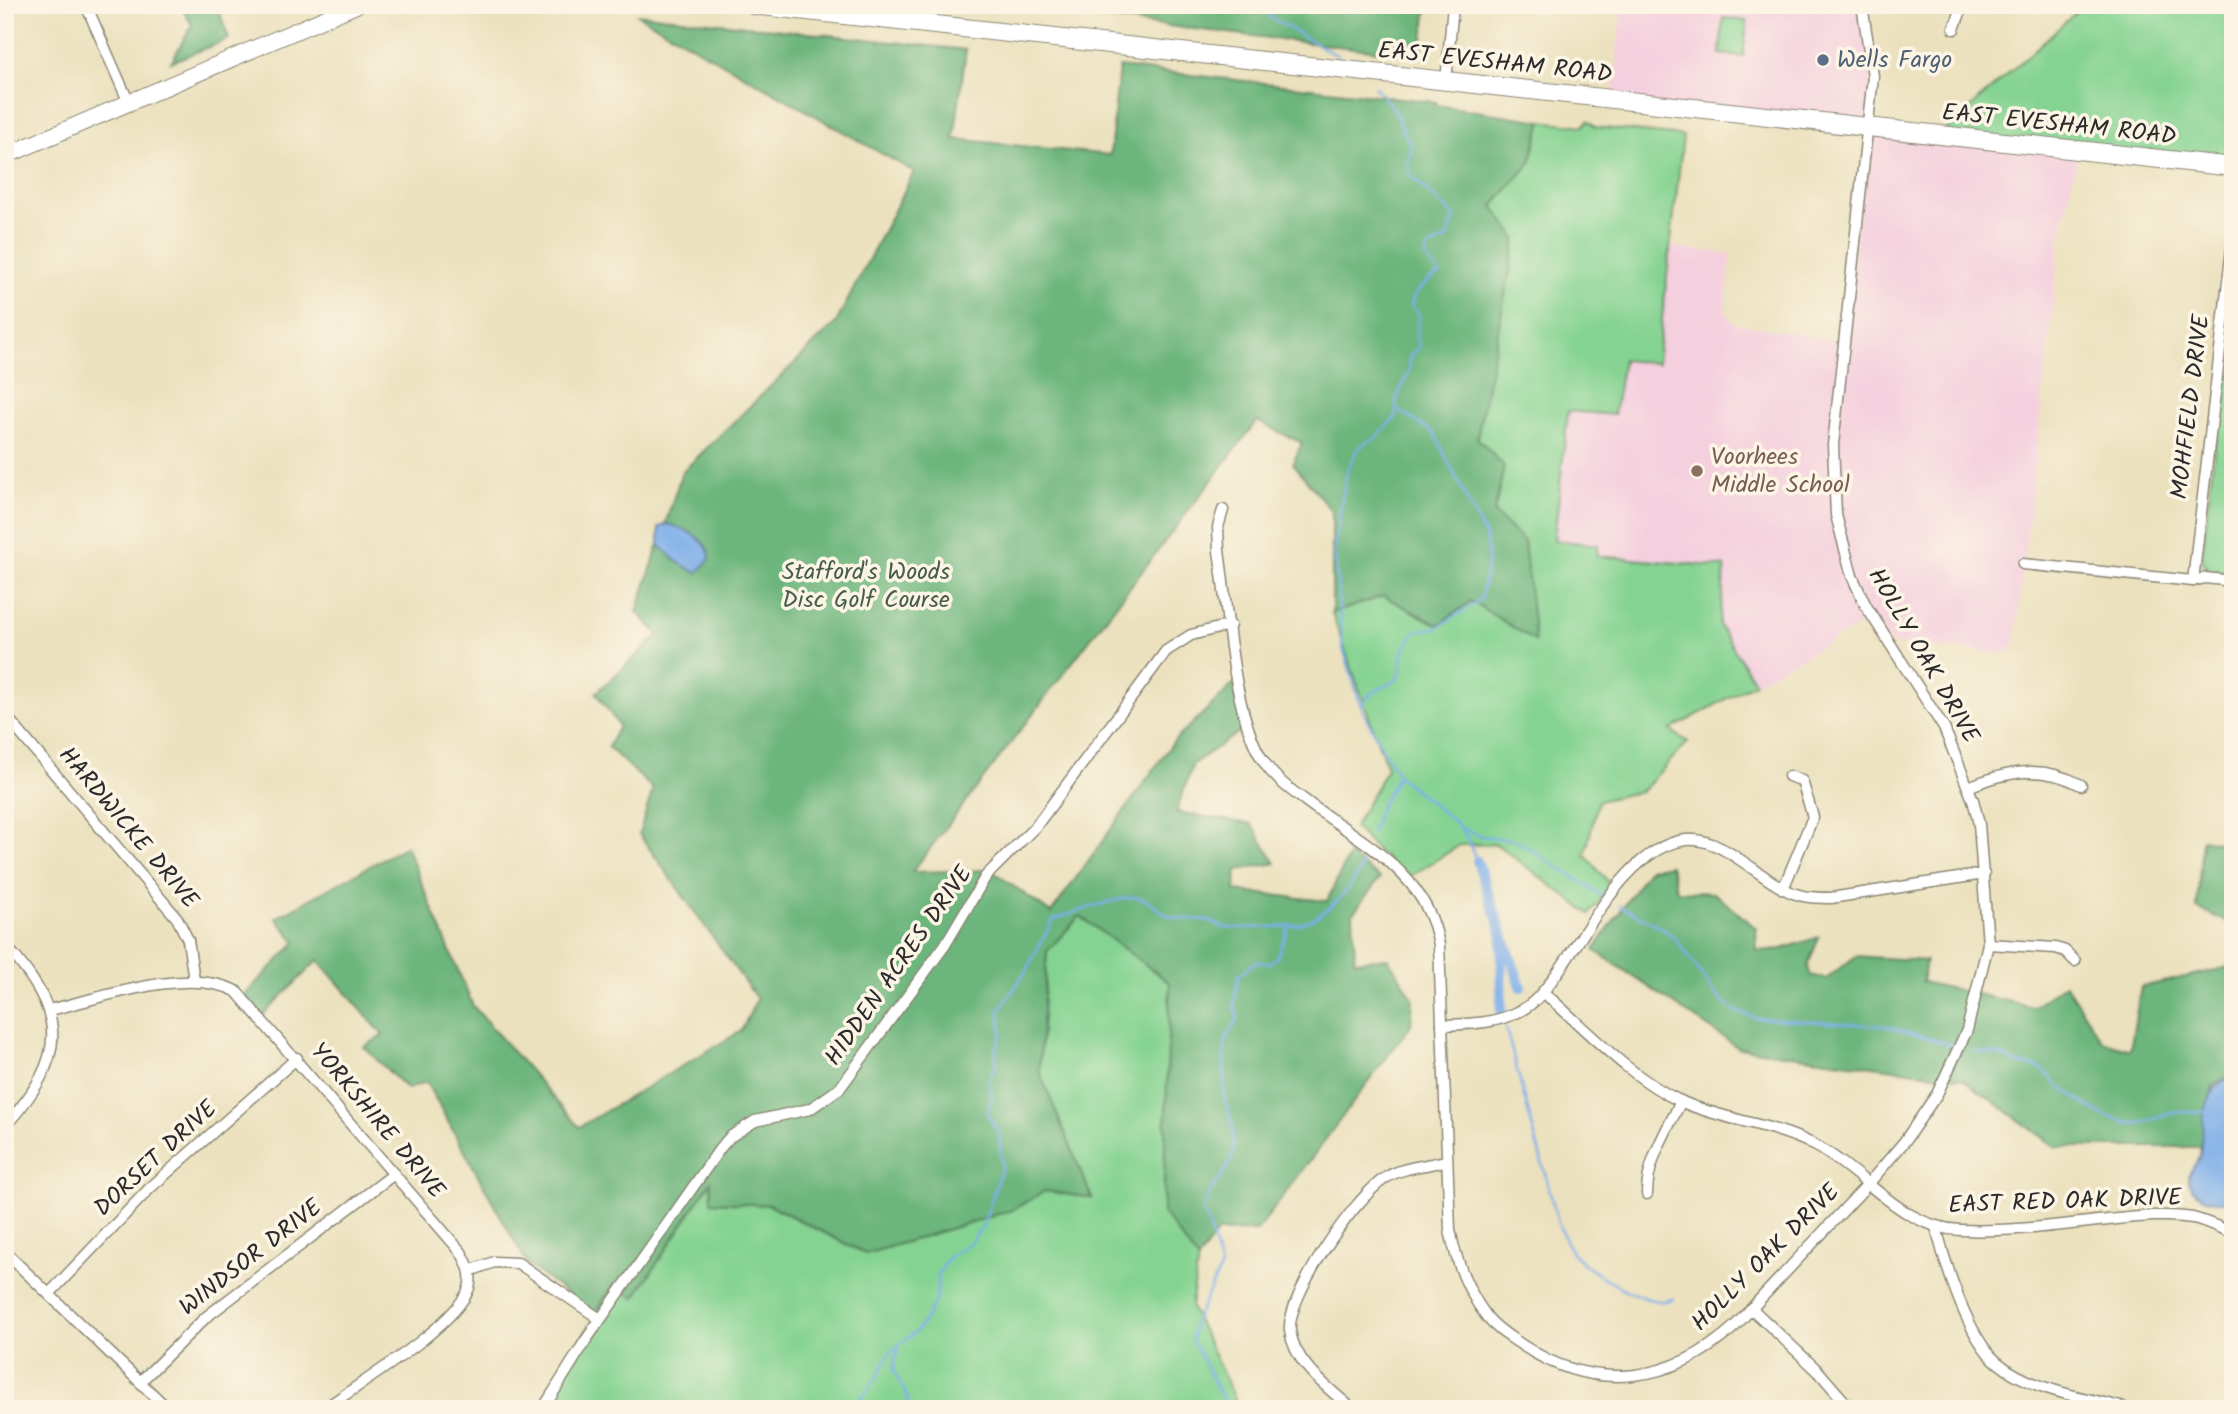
<svg xmlns="http://www.w3.org/2000/svg" width="2238" height="1414" viewBox="0 0 2238 1414" font-family="Kalam,sans-serif">
<rect width="100%" height="100%" fill="#fcf5e5"/>
<filter id="ink" filterUnits="userSpaceOnUse"><feTurbulence type="fractalNoise" baseFrequency=".0143" numOctaves="2"/><feDisplacementMap in="SourceGraphic" scale="14" xChannelSelector="R" yChannelSelector="G"/><feConvolveMatrix kernelMatrix="1 2 1 2 8 2 1 2 1" color-interpolation-filters="sRGB"/></filter>
<filter id="wash" filterUnits="userSpaceOnUse"><feTurbulence type="fractalNoise" baseFrequency=".00686" numOctaves="4" result="noise"/><feDisplacementMap in="SourceGraphic" scale="28" xChannelSelector="R" yChannelSelector="G"/><feGaussianBlur stdDeviation="1.57" result="paint"/><feColorMatrix in="noise" values="0 0 0 0 0 0 0 0 0 0 0 0 0 0 0 0 0 1.4 0 .05"/><feComposite in="paint" operator="in"/></filter>
<g filter="url(#wash)">
<rect width="100%" height="100%" fill="#ebe1be"/>
<!-- built -->
<polygon fill="#f4cfde" points="1622,5 1862,5 1871,55 1868,129 2078,152 2060,240 2015,643 2010,650 2002,653 1891,644 1873,618 1755,683 1719,625 1725,567 1596,556 1597,546 1554,540 1568,410 1623,360 1657,363 1670,247 1731,254 1725,311 1733,323 1844,342 1868,129 1612,101"/>
<!-- green -->
<g fill="#85d392" stroke="#587f5e" stroke-width="2">
<polygon points="2084,5 2233,5 2233,167 1938,137"/>
<polygon points="1723,18 1747,21 1743,57 1720,54"/>
<polygon points="1542,121 1583,126 1588,121 1595,127 1683,136 1657,363 1623,360 1614,415 1568,411 1554,540 1598,545 1597,556 1725,567 1719,625 1755,683 1670,730 1688,742 1642,791 1598,801 1585,855 1611,885 1590,914 1496,844 1460,845 1406,879 1354,827 1387,768 1332,613 1384,596 1438,625 1471,601 1534,640 1524,542 1494,513 1504,466 1477,438 1516,239 1493,206 1530,163"/>
<polygon points="2227,374 2233,375 2233,573 2208,570 2202,561 2221,388"/>
<polygon points="1080,916 1170,983 1163,1213 1198,1260 1191,1307 1240,1409 538,1409 615,1284 635,1297 712,1180 711,1202 769,1205 866,1254 1012,1210 1045,1191 1092,1198 1039,1071 1047,951"/>
</g>
<!-- forest -->
<g fill="#6cb57c" stroke="#4c7054" stroke-width="2">
<polygon points="180,5 217,5 229,39 171,62 192,25"/>
<polygon points="990,5 1424,5 1427,7 1421,56"/>
<polygon points="636,14 966,50 954,139 1110,155 1119,67 1436,102 1437,105 1542,121 1530,163 1493,206 1516,239 1477,438 1504,466 1494,513 1524,541 1535,641 1471,601 1438,625 1384,596 1332,613 1332,512 1293,463 1302,443 1257,421 912,872 991,870 1051,913 1174,741 1236,682 1248,726 1193,764 1176,812 1251,824 1276,863 1237,870 1235,891 1327,901 1349,855 1380,878 1353,913 1355,961 1388,958 1413,998 1411,1025 1257,1231 1217,1232 1198,1260 1163,1213 1170,983 1080,916 1047,951 1039,1071 1092,1198 1045,1191 1012,1210 866,1254 770,1205 711,1202 711,1181 634,1298 615,1284 594,1313 528,1265 426,1082 407,1089 364,1047 383,1035 318,960 261,1017 242,998 296,942 276,918 406,846 473,1006 579,1127 741,1031 757,999 639,834 653,789 608,747 619,726 596,693 659,635 637,612 682,472 836,323 914,172"/>
<polygon points="2202,839 2233,845 2233,925 2197,908"/>
<polygon points="1670,865 1677,891 1714,893 1756,928 1757,951 1782,949 1819,937 1808,965 1810,975 1826,979 1856,956 1926,961 1922,982 2034,1007 2065,984 2102,1041 2130,1050 2141,987 2233,966 2233,1080 2224,1079 2213,1085 2201,1147 2056,1147 1961,1078 1739,1048 1594,950 1649,869"/>
</g>
<!-- water -->
<g fill="#7eafe9" stroke="#546d8a" stroke-width="2">
<path d="M668,524C684,528 710,540 710,559L697,573L677,562L659,545V527Z"/>
<path d="M2225,1080L2233,1082V1203C2211,1201 2192,1201 2188,1176L2200,1156L2204,1111L2214,1088Z"/>
</g>
<g fill="none" stroke-linecap="round" stroke-linejoin="round">
<!-- stream -->
<g stroke="#7eafe9" stroke-width="2.5">
<polyline points="1262,5 1271,18 1338,56"/>
<path d="M1375,87L1393,108L1410,144L1411,151L1407,161L1410,175L1455,217L1447,238C1438,245 1424,244 1426,259L1440,274C1428,278 1414,292 1411,305L1419,315L1416,336L1419,346L1410,356L1409,371L1396,400V417L1376,437L1358,448L1347,471L1334,546L1343,648L1363,712L1398,776L1455,822L1465,834L1477,861"/>
<path d="M1361,706C1375,684 1383,692 1399,677L1404,649L1416,631L1437,628L1481,599L1488,560L1486,538L1434,433L1398,410"/>
<polyline points="1461,828 1481,836 1516,840 1603,896"/>
<polyline points="1371,833 1380,807 1398,776"/>
<polyline points="1620,906 1659,926 1674,937 1720,1000 1735,1011 1757,1018 1885,1026 1953,1045"/>
<path d="M1506,1029L1558,1222C1562,1232 1565,1243 1572,1252C1588,1272 1650,1310 1673,1299"/>
<polyline points="1974,1051 2000,1055 2019,1064 2041,1068 2060,1087 2098,1113 2127,1123 2141,1123 2172,1112 2207,1112"/>
<polyline points="898,1347 893,1370 908,1398 908,1409"/>
<path d="M853,1409L877,1377L891,1351L917,1331L927,1317L936,1299L939,1273L948,1258L972,1241L984,1224L1002,1166L999,1133L987,1113L992,1097L989,1080L997,1063L995,1050L1002,1034L999,1011L1027,969L1053,920C1070,914 1124,894 1140,898C1154,902 1161,916 1177,918C1195,921 1209,916 1223,928C1245,928 1266,928 1287,926C1320,924 1358,887 1364,857"/>
<polyline points="1228,1409 1192,1340 1194,1323 1221,1267 1203,1208 1209,1194 1230,1163 1234,1147 1232,1123 1224,1098 1224,1053 1226,1039 1238,1018 1234,1006 1238,976 1257,961 1268,964 1277,957 1289,926"/>
</g>
<!-- canal -->
<g stroke="#7eafe9" stroke-width="10">
<polyline points="1477,861 1521,987"/>
<polyline points="1501,1011 1502,941"/>
</g>
</g>
</g>
<g filter="url(#ink)">
<g fill="none" stroke-linecap="round" stroke-linejoin="round">
<defs>
<g id="minor">
<polyline points="86,5 129,103"/>
<polyline points="1954,29 1963,5"/>
<polyline points="1446,82 1453,5"/>
<path d="M1223,510L1218,527L1219,551C1228,610 1232,715 1264,762C1276,781 1294,792 1311,805C1365,844 1427,874 1439,945L1450,1230C1456,1261 1468,1292 1487,1317C1497,1330 1512,1338 1525,1347C1596,1393 1673,1383 1735,1326L1869,1183L1904,1142L1937,1094L1967,1030L1988,944L1979,824L1973,800L1944,728L1866,606L1852,576L1836,515L1833,445L1873,76L1862,5"/>
<polyline points="2023,564 2193,581 2205,578 2233,581"/>
<polyline points="2193,581 2233,239"/>
<polyline points="5,715 177,918 188,940 194,980"/>
<path d="M1968,787C2008,771 2042,764 2081,785"/>
<polyline points="1783,889 1813,817 1802,781 1789,776"/>
<polyline points="1988,944 2056,948 2065,951 2075,961"/>
<path d="M5,945C68,1015 68,1056 5,1126"/>
<path d="M1543,992C1586,1029 1629,1077 1680,1101C1724,1121 1773,1123 1816,1146C1865,1172 1901,1228 1960,1230C2006,1232 2052,1226 2098,1221C2129,1218 2162,1213 2193,1218C2206,1221 2220,1228 2233,1233"/>
<path d="M49,1010C103,998 186,966 236,991L461,1252C468,1264 473,1275 469,1288C456,1326 359,1384 324,1409"/>
<path d="M1442,1025C1470,1024 1495,1024 1520,1011C1538,1002 1548,985 1560,969C1590,927 1630,846 1686,840C1726,836 1763,885 1799,895C1809,898 1820,898 1831,898L1984,874"/>
<path d="M1647,1194C1647,1160 1667,1131 1681,1101"/>
<path d="M1936,1227C1945,1264 1968,1338 1997,1362C2031,1391 2085,1397 2127,1409"/>
<polyline points="5,1252 168,1409"/>
<polyline points="470,1271 494,1262 518,1263 600,1319"/>
<polyline points="49,1294 150,1188 297,1058"/>
<polyline points="1751,1308 1818,1371 1851,1409"/>
<polyline points="140,1382 206,1317 394,1174"/>
<polyline points="543,1409 586,1340 721,1147 730,1137 755,1121 810,1109 840,1088 945,945 986,876 1036,826 1166,651 1191,635 1230,625"/>
<path d="M1352,1409C1328,1387 1295,1365 1290,1331C1286,1296 1355,1198 1384,1179C1401,1167 1425,1166 1445,1161"/>
</g>
<polyline id="secondary" points="5,156 356,5"/>
<polyline id="primary" points="753,5 2233,167"/>
</defs>
<!-- minor casing -->
<use href="#minor" stroke="#8b8674" stroke-width="13"/>
<!-- secondary casing -->
<use href="#secondary" stroke="#8b8674" stroke-width="18"/>
<!-- primary casing -->
<use href="#primary" stroke="#8b8674" stroke-width="20"/>
<!-- minor -->
<use href="#minor" stroke="#fff" stroke-width="10"/>
<!-- secondary -->
<use href="#secondary" stroke="#fff" stroke-width="16"/>
<!-- primary -->
<use href="#primary" stroke="#fff" stroke-width="18"/>
</g>
</g>
<!-- markers -->
<circle fill="#5c6f8a" stroke="#fcf5e5" stroke-width="2.5" cx="1823" cy="60" r="7"/>
<circle fill="#8d6e63" stroke="#fcf5e5" stroke-width="2.5" cx="1697" cy="471" r="7"/>
<g text-anchor="middle" dominant-baseline="central" stroke-width="7" stroke-linejoin="round" paint-order="stroke">
<!-- service labels -->
<g font-size="24" fill="#4e5e75" stroke="#fcf5e5" text-anchor="start">
<text x="1837" y="60">Wells Fargo</text>
</g>
<!-- street labels -->
<g font-size="24" fill="#2b2b2b" stroke="#fcf5e5">
<text transform="translate(1495 63) rotate(6)">EAST EVESHAM ROAD</text>
<text transform="translate(2059 125) rotate(6)">EAST EVESHAM ROAD</text>
<text transform="translate(2191 407) rotate(-83)">MOHFIELD DRIVE</text>
<text transform="translate(1923 656) rotate(60)">HOLLY OAK DRIVE</text>
<text transform="translate(128 828) rotate(50)">HARDWICKE DRIVE</text>
<text transform="translate(899 966) rotate(-55)">HIDDEN ACRES DRIVE</text>
<text transform="translate(377 1121) rotate(50)">YORKSHIRE DRIVE</text>
<text transform="translate(156 1159) rotate(-43)">DORSET DRIVE</text>
<text transform="translate(2065 1202) rotate(-2)">EAST RED OAK DRIVE</text>
<text transform="translate(251 1258) rotate(-38)">WINDSOR DRIVE</text>
<text transform="translate(1766 1258) rotate(-45)">HOLLY OAK DRIVE</text>
</g>
<!-- education labels -->
<g font-size="24" fill="#785e54" stroke="#fcf5e5" text-anchor="start">
<text x="1711" y="457">Voorhees<tspan x="1711" dy="28">Middle School</tspan></text>
</g>
<!-- park labels -->
<g font-size="24" fill="#465d4a" stroke="#fcf5e5">
<text x="866" y="572">Stafford's Woods<tspan x="866" dy="28">Disc Golf Course</tspan></text>
</g>
</g>
<!-- margin -->
<rect width="2238" height="1414" fill="none" stroke="#fcf5e5" stroke-width="28"/>
</svg>
